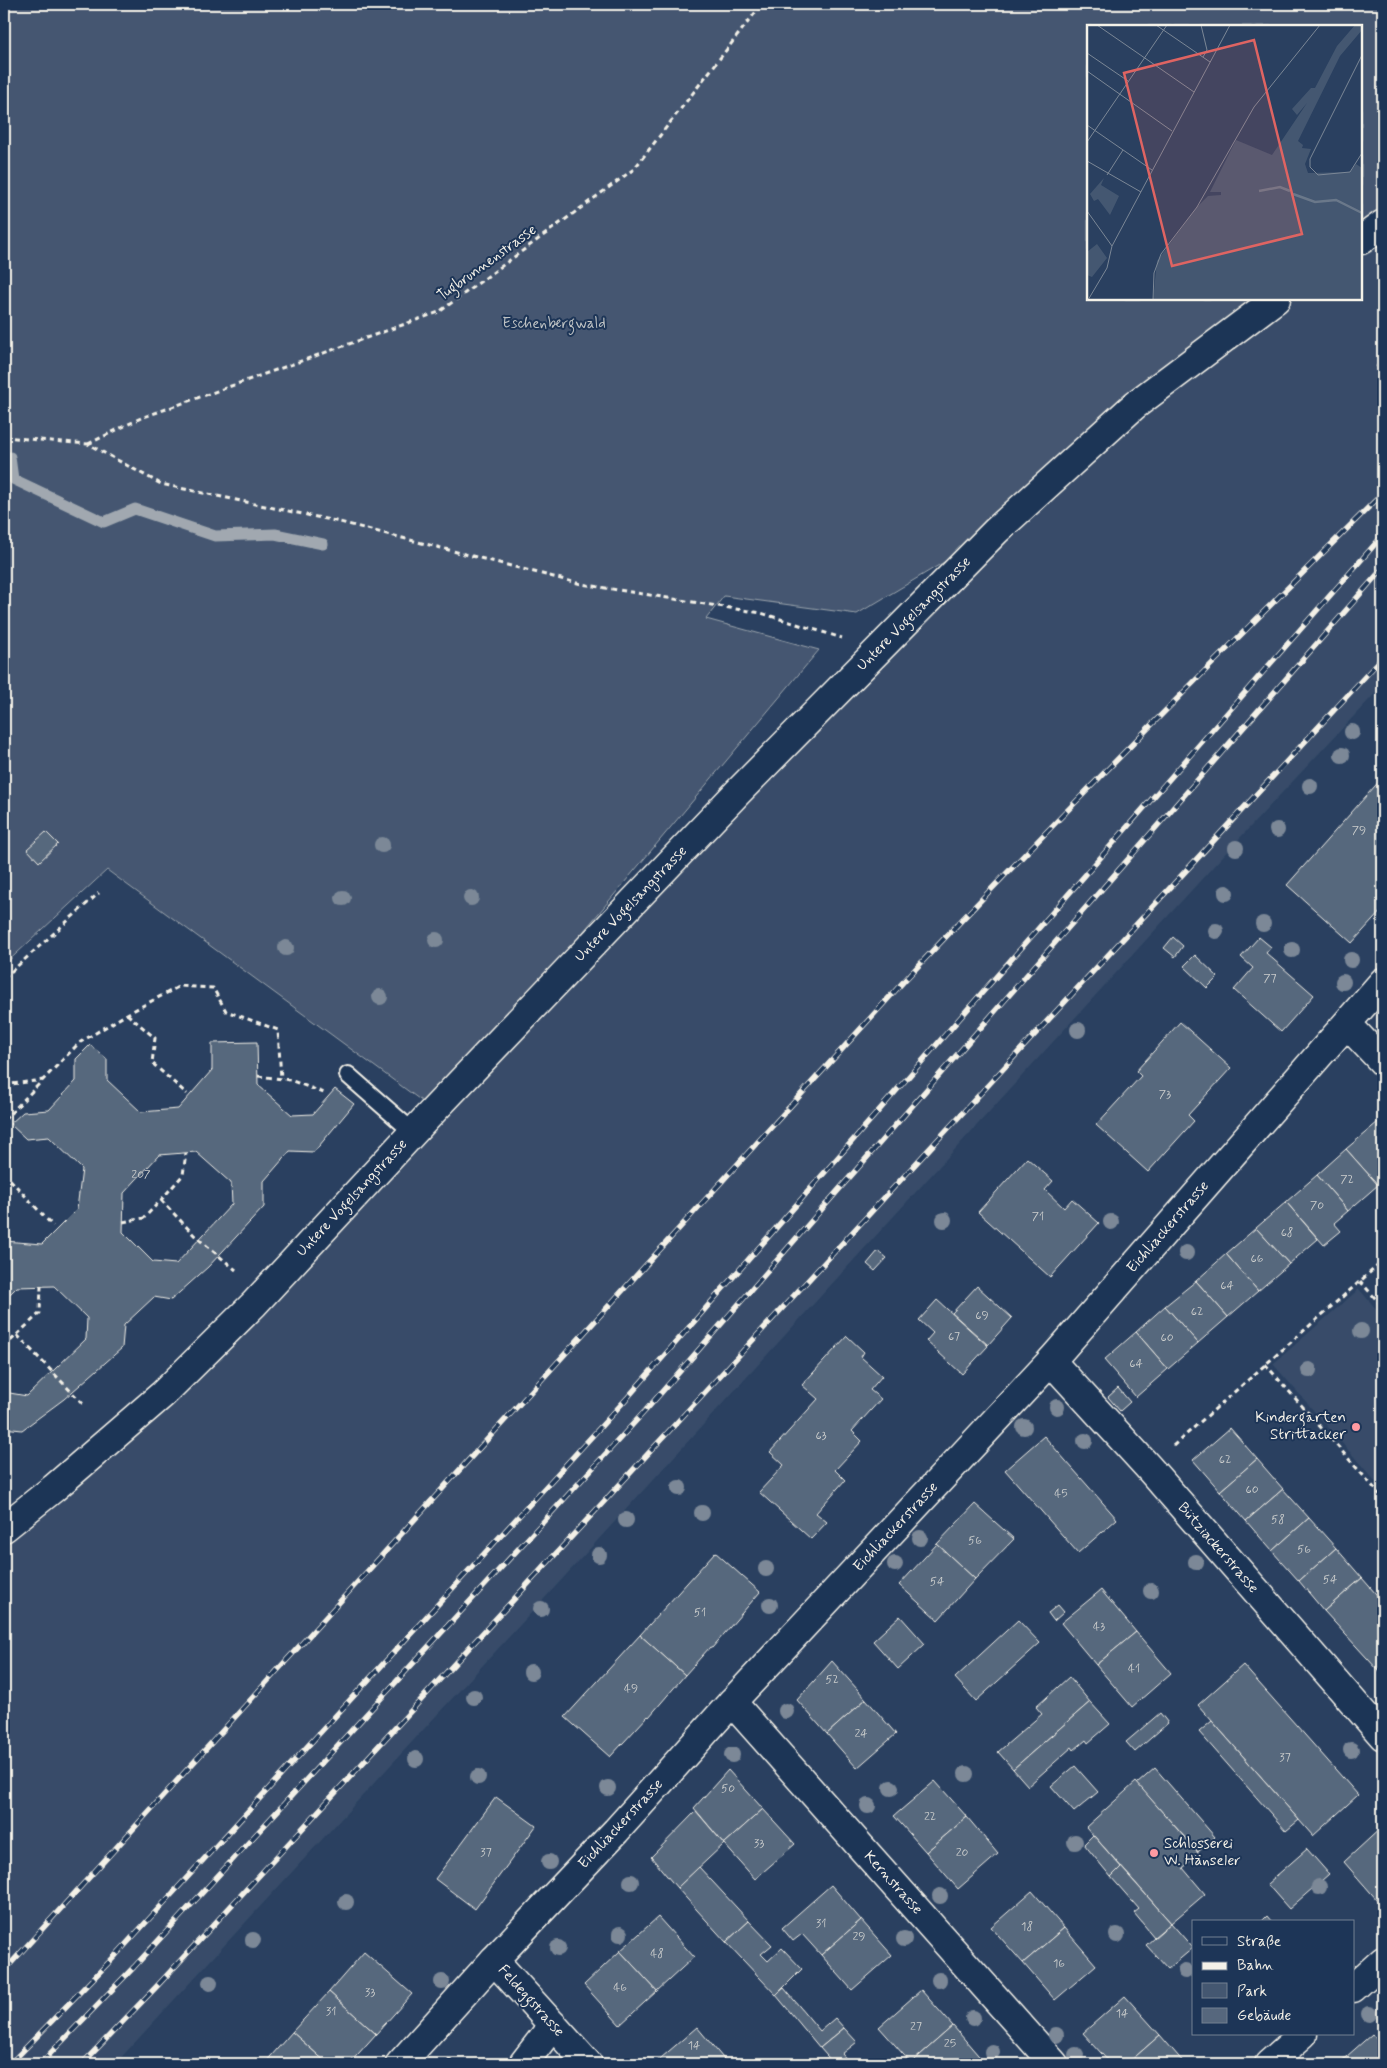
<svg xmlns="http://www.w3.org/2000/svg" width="1387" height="2068" viewBox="0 0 1387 2068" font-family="Mynerve,sans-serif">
<rect width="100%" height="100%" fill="#2a4060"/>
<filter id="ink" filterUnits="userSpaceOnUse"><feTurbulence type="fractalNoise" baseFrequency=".02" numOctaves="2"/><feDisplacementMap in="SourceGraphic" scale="10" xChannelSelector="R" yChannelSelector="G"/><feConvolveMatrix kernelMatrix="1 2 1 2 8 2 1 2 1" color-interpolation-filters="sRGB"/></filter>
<g filter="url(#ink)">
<!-- built -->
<g fill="#374c69">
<polygon points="1383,224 1383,685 1221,858 566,1575 115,2064 4,2064 4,1528 54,1488 872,657 1276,299 1361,299 1361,240"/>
<polygon points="1359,1289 1383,1317 1383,1490 1273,1364"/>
</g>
<!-- green -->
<polygon fill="#445771" stroke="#9ca4ac" points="4,4 1383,4 1383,209 1361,223 1361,26 1088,26 1088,299 1250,299 1135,405 996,531 857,614 724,596 706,619 819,650 434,1110 107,870 4,965"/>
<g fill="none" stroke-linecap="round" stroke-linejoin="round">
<!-- stream -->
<polyline stroke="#a1a8b0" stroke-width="11" points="10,457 13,479 104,522 135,509 215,536 275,534 323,544"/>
</g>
<!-- building -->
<g fill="#56677d" stroke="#f4f1e8" fill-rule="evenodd">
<polygon points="1383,359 1383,375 1376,366"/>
<polygon points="1383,777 1383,909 1352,943 1287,885"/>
<polygon points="46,832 58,844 39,862 27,849"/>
<polygon points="1173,937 1183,946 1175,957 1164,948"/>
<polygon points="1259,937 1271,947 1266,953 1314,995 1281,1032 1234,990 1253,968 1241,957"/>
<polygon points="1195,955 1218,977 1207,988 1184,966"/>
<polygon points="1180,1022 1231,1068 1188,1115 1194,1121 1148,1172 1096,1125 1141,1076 1136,1071"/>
<path d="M257,1042L258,1085L292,1115L313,1114L335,1089L354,1104L314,1152L290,1151L264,1181V1207L208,1267L171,1300L154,1297L124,1325L122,1348L64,1399L22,1430L4,1428V1392L27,1396L86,1339L87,1318L54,1286L17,1287L4,1300V1241L42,1244L77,1209L82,1169L49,1137L26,1139L10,1124L23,1112L49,1110L76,1081V1059L90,1045L107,1059V1080L141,1112L178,1109L212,1070V1043ZM196,1152L231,1183L232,1204L176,1264L153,1262L123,1232L124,1193L159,1155Z"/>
<polygon points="1378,1122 1383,1129 1383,1181 1378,1185 1346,1149"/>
<polygon points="1346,1149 1378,1185 1348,1211 1317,1175"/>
<polygon points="1027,1158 1053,1181 1045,1190 1064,1208 1072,1199 1099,1223 1050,1277 978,1212"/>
<polygon points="1317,1175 1348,1211 1334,1223 1341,1231 1324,1245 1286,1202"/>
<polygon points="1286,1202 1318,1239 1289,1264 1256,1228"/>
<polygon points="1256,1228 1289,1264 1258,1291 1226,1254"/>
<polygon points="878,1251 887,1258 875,1271 867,1264"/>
<polygon points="1226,1254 1258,1291 1228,1317 1196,1281"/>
<polygon points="1196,1281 1228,1317 1198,1343 1165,1306"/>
<polygon points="977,1286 1012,1318 988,1345 952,1313"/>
<polygon points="937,1300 988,1346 962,1374 926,1341 933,1333 919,1320"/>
<polygon points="1165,1306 1198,1343 1168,1369 1136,1332"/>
<polygon points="1136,1332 1168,1369 1136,1397 1104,1360"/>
<polygon points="847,1336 864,1352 861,1357 882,1376 870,1390 881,1399 852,1431 862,1441 835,1470 845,1480 816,1513 827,1522 811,1539 759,1492 784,1465 770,1452 818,1399 802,1385"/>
<polygon points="1118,1388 1130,1402 1120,1411 1108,1397"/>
<polygon points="1230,1428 1257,1459 1220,1491 1193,1460"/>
<polygon points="1044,1436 1117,1519 1078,1553 1005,1470"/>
<polygon points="1257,1459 1283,1489 1246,1521 1220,1491"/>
<polygon points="1283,1489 1309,1518 1272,1551 1246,1521"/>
<polygon points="975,1504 1014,1539 975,1579 937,1544"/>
<polygon points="1309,1518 1336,1548 1299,1581 1272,1551"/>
<polygon points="937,1544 975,1579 938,1620 899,1585"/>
<polygon points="1336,1548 1362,1578 1324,1611 1299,1581"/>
<polygon points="715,1552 760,1592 712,1648 710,1647 685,1675 640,1635"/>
<polygon points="1362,1578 1383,1602 1383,1665 1378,1670 1324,1611"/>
<polygon points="1101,1590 1136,1632 1096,1665 1061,1623"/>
<polygon points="1058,1605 1064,1612 1054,1621 1048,1613"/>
<polygon points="900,1616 925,1644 898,1669 873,1641"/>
<polygon points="1018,1620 1040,1643 976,1701 955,1678"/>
<polygon points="1136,1632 1171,1673 1132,1707 1096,1665"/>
<polygon points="640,1635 685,1675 649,1717 648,1716 610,1757 565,1717"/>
<polygon points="832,1661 866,1699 827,1734 797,1700"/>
<polygon points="1243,1665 1358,1795 1313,1836 1198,1705"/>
<polygon points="1383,1665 1383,1676 1378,1670"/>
<polygon points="1069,1677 1090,1702 1013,1769 998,1752 1042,1714 1036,1707"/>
<polygon points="866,1699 896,1734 857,1768 827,1734"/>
<polygon points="1090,1702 1110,1724 1088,1743 1086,1740 1074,1750 1072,1747 1028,1786 1013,1769"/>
<polygon points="1160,1713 1168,1723 1135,1752 1126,1742"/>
<polygon points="1212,1721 1299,1820 1286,1831 1199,1732"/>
<polygon points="1075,1766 1098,1792 1074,1812 1051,1786"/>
<polygon points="1155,1768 1215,1837 1198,1852 1137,1784"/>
<polygon points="728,1770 763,1809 724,1844 694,1808"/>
<polygon points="935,1781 967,1817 926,1852 894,1816"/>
<polygon points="1136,1782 1199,1854 1183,1868 1205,1894 1171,1923 1086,1827"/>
<polygon points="496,1797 536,1826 475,1909 435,1879"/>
<polygon points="763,1809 795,1844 755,1879 724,1844"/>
<polygon points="696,1811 724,1844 677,1888 651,1857"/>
<polygon points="967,1817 998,1854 958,1889 926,1852"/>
<polygon points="1383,1826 1383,1896 1378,1901 1344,1862"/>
<polygon points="1093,1835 1121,1867 1111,1877 1084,1844"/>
<polygon points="1307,1849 1329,1874 1289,1909 1267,1884"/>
<polygon points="699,1867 749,1921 726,1942 677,1888"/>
<polygon points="1121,1867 1171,1923 1154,1937 1134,1913 1139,1909 1111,1877"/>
<polygon points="831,1885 861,1920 821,1955 802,1934 793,1941 782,1928"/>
<polygon points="1032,1891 1064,1928 1023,1963 991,1927"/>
<polygon points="1267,1916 1272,1922 1261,1922"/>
<polygon points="658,1917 694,1957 657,1991 620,1951"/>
<polygon points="861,1920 892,1955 852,1990 821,1955"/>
<polygon points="749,1921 772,1945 761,1954 768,1961 782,1948 802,1969 776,1995 726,1942"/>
<polygon points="1171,1923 1193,1948 1168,1969 1146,1945"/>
<polygon points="1064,1928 1096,1965 1055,2000 1023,1963"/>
<polygon points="620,1951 657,1991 620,2025 584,1985"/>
<polygon points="364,1952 412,1994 376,2034 329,1992"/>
<polygon points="784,1988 820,2031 835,2018 844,2028 820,2048 776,1995"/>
<polygon points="921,1990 953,2026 911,2063 879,2027"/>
<polygon points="329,1992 376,2034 349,2064 328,2064 292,2032"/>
<polygon points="1125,1996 1160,2035 1127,2064 1111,2064 1083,2033"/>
<polygon points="953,2026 984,2062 982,2064 912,2064 911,2063"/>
<polygon points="697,2027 728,2064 654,2064"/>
<polygon points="844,2028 857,2042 842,2054 851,2064 834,2064 820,2048"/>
<polygon points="292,2032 328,2064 264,2064"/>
<polygon points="1372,2034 1383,2046 1383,2064 1338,2064"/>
<polygon points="1160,2035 1185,2064 1127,2064"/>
</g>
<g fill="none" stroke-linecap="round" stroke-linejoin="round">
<defs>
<polyline id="service" points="348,1075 413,1132"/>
<g id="minor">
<polyline points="1347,1024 1383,1062"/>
<polyline points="1051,1361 1148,1467 1383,1736"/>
<polyline points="732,1702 1054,2064"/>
<polyline points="494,1960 588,2064"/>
<polyline points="1353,1988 1383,1961"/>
<polyline points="400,2064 494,1960 616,1831 732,1702 1051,1361 1383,982"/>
<polyline points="523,2064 553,2025"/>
<polyline points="1269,2064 1303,2034"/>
</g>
<g id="secondary">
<polyline points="1361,240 1383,224"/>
<polyline points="4,1528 54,1488 163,1394 254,1304 434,1110 737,793 996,531 1135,405 1276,299"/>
</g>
</defs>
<!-- service casing -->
<use href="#service" stroke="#f4f1e8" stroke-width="20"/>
<!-- minor casing -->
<use href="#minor" stroke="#f4f1e8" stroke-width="31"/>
<!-- secondary casing -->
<use href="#secondary" stroke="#f4f1e8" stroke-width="31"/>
<!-- path -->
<g stroke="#f4f1e8" stroke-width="3" stroke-dasharray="5 4" stroke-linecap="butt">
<polyline points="4,437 88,444 161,484 340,522 581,584 761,613 842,638"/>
<polyline points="88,444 141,418 439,312 634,169 762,4"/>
<polyline points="4,978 99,893"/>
<polyline points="127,1014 155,1038 152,1063 187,1094"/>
<polyline points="258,1076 290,1080 324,1093"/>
<polyline points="4,1085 43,1080"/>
<polyline points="4,1120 79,1043 127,1014 180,986 213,988 226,1011 278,1030 281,1079"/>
<polyline points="4,1173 53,1226"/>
<polyline points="161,1200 196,1237 236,1270"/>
<polyline points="123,1222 144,1218 161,1200 183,1175 186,1153"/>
<polyline points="1360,1281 1383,1307"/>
<polyline points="17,1335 84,1405"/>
<polyline points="4,1347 40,1313 41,1286"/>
<polyline points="1265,1364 1383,1498"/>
<polyline points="1173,1446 1383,1261"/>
<polyline points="448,2059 456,2064"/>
</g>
<!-- service -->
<use href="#service" stroke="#1d3557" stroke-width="16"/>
<!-- minor -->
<use href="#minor" stroke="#1d3557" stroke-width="28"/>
<!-- secondary -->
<use href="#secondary" stroke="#1d3557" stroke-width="28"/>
<defs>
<g id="rail">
<path d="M4,1971L905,980C1061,814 1222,653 1383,493"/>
<polyline points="10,2064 116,1955 628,1397 1383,535"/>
<polyline points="40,2064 134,1967 646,1410 1383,568"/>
<polyline points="82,2064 158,1985 1383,657"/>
</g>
</defs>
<!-- rail casing -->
<use href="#rail" stroke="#f4f1e8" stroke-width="5.5"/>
<!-- rail -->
<use href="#rail" stroke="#1d3557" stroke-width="4" stroke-dasharray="11" stroke-linecap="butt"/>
</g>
<!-- trees -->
<g fill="#7c8897">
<circle cx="1352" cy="732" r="8"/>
<circle cx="1342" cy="755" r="8"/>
<circle cx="1310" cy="786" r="8"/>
<circle cx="1277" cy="830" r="8"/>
<circle cx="382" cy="845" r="8"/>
<circle cx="1236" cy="848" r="8"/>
<circle cx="1226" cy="893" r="8"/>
<circle cx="343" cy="898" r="8"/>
<circle cx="471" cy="898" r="8"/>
<circle cx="1263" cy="924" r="8"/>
<circle cx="1216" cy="931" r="8"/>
<circle cx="436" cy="940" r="8"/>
<circle cx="286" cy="948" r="8"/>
<circle cx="1292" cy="950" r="8"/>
<circle cx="1351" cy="960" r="8"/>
<circle cx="1343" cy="982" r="8"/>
<circle cx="380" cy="997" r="8"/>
<circle cx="1078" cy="1030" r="8"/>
<circle cx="944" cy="1220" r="8"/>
<circle cx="1111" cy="1222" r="8"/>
<circle cx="1186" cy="1253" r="8"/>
<circle cx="1361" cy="1331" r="8"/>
<circle cx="1309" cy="1370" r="8"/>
<circle cx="1057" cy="1407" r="8"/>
<circle cx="1024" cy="1427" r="8"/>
<circle cx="1085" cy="1441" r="8"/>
<circle cx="679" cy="1488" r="8"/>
<circle cx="702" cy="1513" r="8"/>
<circle cx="626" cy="1520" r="8"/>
<circle cx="920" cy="1538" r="8"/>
<circle cx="599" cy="1555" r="8"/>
<circle cx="1196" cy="1562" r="8"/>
<circle cx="895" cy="1564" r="8"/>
<circle cx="766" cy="1569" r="8"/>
<circle cx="1151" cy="1591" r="8"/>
<circle cx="770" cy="1605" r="8"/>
<circle cx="541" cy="1609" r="8"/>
<circle cx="531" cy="1672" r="8"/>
<circle cx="474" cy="1697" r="8"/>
<circle cx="786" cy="1711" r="8"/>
<circle cx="1351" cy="1750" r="8"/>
<circle cx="732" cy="1755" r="8"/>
<circle cx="416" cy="1759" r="8"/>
<circle cx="966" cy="1774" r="8"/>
<circle cx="478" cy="1777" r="8"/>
<circle cx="608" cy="1788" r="8"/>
<circle cx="891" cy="1788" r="8"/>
<circle cx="868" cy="1806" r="8"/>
<circle cx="1075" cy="1842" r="8"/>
<circle cx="549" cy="1862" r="8"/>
<circle cx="631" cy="1882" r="8"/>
<circle cx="1319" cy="1887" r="8"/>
<circle cx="940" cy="1896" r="8"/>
<circle cx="346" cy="1902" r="8"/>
<circle cx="620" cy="1934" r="8"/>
<circle cx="1117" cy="1935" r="8"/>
<circle cx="904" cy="1939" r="8"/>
<circle cx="253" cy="1940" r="8"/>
<circle cx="558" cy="1948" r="8"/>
<circle cx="1185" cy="1971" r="8"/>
<circle cx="939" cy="1980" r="8"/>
<circle cx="442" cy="1982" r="8"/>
<circle cx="210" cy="1983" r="8"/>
<circle cx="1369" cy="2014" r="8"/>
<circle cx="973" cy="2018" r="8"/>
<circle cx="1056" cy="2035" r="8"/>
<circle cx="992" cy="2052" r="8"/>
<circle cx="1076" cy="2055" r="8"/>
</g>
</g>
<!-- markers -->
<g fill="#ff9aa2" stroke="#1d3557" stroke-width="2">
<circle cx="1356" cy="1427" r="5"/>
<circle cx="1154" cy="1853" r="5"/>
</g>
<g text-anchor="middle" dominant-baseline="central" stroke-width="4" stroke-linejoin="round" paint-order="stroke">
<!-- number labels -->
<g font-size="12" fill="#cccecd">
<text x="1359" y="831">79</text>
<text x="1270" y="979">77</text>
<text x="1165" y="1095">73</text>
<text x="141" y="1175">207</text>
<text x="1347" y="1180">72</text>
<text x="1317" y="1206">70</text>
<text x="1038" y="1217">71</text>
<text x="1287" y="1233">68</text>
<text x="1257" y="1259">66</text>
<text x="1227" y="1286">64</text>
<text x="1197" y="1312">62</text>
<text x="982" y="1316">69</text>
<text x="954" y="1337">67</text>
<text x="1167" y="1338">60</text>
<text x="1136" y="1364">64</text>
<text x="821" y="1436">63</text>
<text x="1225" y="1460">62</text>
<text x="1252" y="1490">60</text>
<text x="1061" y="1494">45</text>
<text x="1278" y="1520">58</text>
<text x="975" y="1541">56</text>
<text x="1304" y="1550">56</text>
<text x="1330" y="1580">54</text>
<text x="937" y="1582">54</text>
<text x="700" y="1613">51</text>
<text x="1099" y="1627">43</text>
<text x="1134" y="1669">41</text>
<text x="832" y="1680">52</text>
<text x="631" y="1689">49</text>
<text x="861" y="1734">24</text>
<text x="1285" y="1758">37</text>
<text x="728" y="1789">50</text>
<text x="930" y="1817">22</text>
<text x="759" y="1844">33</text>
<text x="486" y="1853">37</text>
<text x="962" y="1853">20</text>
<text x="821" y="1924">31</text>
<text x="1027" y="1927">18</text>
<text x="859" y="1937">29</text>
<text x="657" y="1954">48</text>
<text x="1059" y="1964">16</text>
<text x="620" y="1988">46</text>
<text x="370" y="1993">33</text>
<text x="331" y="2012">31</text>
<text x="1122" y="2014">14</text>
<text x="916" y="2027">27</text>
<text x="950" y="2044">25</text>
<text x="694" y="2046">14</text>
</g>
<!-- street labels -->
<g font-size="15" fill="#f4f1e8" stroke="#1d3557">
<text transform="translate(487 263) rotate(-36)">Tugbrunnenstrasse</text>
<text transform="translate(914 614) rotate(-45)">Untere Vogelsangstrasse</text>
<text transform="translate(631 904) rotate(-46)">Untere Vogelsangstrasse</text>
<text transform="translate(352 1198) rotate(-47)">Untere Vogelsangstrasse</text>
<text transform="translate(1168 1227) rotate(-49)">Eichliackerstrasse</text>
<text transform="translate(896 1527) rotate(-47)">Eichliackerstrasse</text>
<text transform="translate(1218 1548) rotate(49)">Bütziackerstrasse</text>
<text transform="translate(621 1824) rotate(-47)">Eichliackerstrasse</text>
<text transform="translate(893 1883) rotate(48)">Kernstrasse</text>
<text transform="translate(531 2001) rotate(48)">Feldeggstrasse</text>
</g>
<!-- park labels -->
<g font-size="15" fill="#bfc3c4" stroke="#1d3557">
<text x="554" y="324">Eschenbergwald</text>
</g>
<!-- poi labels -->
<g font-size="15" fill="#f4f1e8" stroke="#1d3557" text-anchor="end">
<text x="1346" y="1418">Kindergarten<tspan x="1346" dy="17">Strittacker</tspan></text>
<text x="1164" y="1844" text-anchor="start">Schlosserei<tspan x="1164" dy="17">W. Hänseler</tspan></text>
</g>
</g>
<!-- overview -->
<g transform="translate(1087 25)">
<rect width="275" height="275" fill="#2a4060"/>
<path d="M268,0H275V5L253,31L211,116L216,120L215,123L224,124L218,139L221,148L263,147L269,139L275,143V275H66L70,236L110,182L121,171L134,170V167H123L149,115L185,130L220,78L210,90L205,84L224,63H228L250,21ZM17,153L14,160L32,171L23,190L11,174L7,176L3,169ZM10,219L20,233L5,252L0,250V227Z" fill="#445771"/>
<path fill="none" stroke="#6a788a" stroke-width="2.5" d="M172,166L193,162L203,166M206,169L228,177L249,175L275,188"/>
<path fill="none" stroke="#7b8796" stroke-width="1" d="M10,0L107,67M69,0L123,37M114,0L120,25L116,32M0,28L41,56M275,30L223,134V142L231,150L263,147L275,128M0,46L85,106M0,100L65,145M0,117L80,0M0,136L54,167M20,150L36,125M0,186L25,221M1,275L20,243L25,221L143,0M66,275L67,248L74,229L110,182L167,82L233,0"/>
<path fill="#df6462" fill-opacity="0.15" stroke="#df6462" stroke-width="2.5" d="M167,15L215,209L85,241L37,48Z"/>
<rect width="275" height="275" fill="none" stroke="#f4f1e8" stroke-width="2.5"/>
</g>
<!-- margin -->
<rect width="1387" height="2068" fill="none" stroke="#1d3557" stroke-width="20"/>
<rect x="10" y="10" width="1367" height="2048" fill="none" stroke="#f4f1e8" stroke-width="2" filter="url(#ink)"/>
<!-- legend -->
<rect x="1192" y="1920" width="162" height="115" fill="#1d3557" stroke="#738091"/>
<rect x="1202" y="1937" width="25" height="8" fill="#1d3557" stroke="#738091"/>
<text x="1237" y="1946" font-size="15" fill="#f4f1e8">Straße</text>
<rect x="1202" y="1962" width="25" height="8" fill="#f4f1e8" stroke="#738091"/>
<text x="1237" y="1970" font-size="15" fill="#f4f1e8">Bahn</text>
<rect x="1202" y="1983" width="25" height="15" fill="#445771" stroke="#738091"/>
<text x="1237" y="1996" font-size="15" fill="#f4f1e8">Park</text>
<rect x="1202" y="2008" width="25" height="15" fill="#56677d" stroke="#738091"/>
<text x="1237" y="2020" font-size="15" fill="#f4f1e8">Gebäude</text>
</svg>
